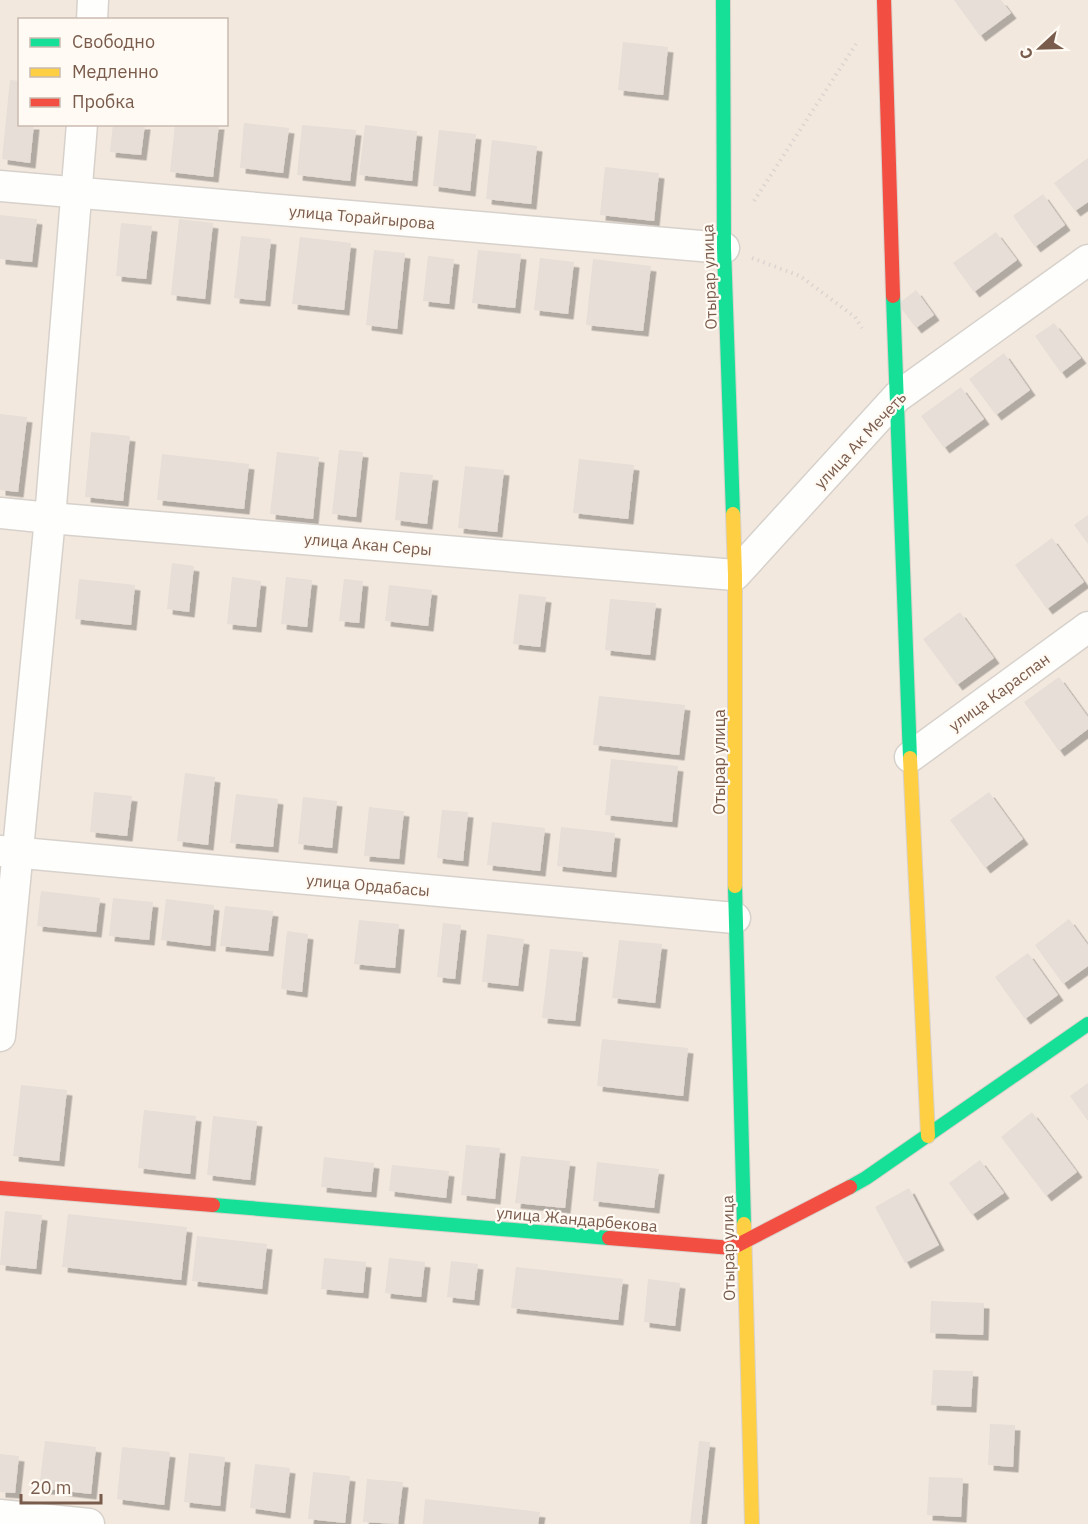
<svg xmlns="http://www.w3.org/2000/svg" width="1088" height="1524" viewBox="0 0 1088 1524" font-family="'IBM Plex Sans',sans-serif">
<defs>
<filter id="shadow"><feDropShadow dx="5.5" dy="5.5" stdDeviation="0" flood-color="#0004"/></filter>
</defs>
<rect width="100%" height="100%" fill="#f9f5f0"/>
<!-- residential -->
<path fill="#f2e8de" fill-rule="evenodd" d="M0,0H1088V1524H0ZM20,20H226V124H20Z"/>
<!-- building -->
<g fill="#e6ded7" filter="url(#shadow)">
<polygon points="954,0 1001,0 1011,13 980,36"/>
<polygon points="623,42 668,47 663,95 618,90"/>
<polygon points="10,80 20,81 20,124 34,124 30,163 2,159"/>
<polygon points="244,123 289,128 283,173 240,168"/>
<polygon points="113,124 145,124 141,155 110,152"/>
<polygon points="175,124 219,124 213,177 170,172"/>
<polygon points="302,125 356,130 350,181 297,175"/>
<polygon points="365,125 417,131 412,181 359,175"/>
<polygon points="439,130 476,134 470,191 433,186"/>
<polygon points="492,140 537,146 531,204 486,199"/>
<polygon points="1088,158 1088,202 1075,211 1054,183"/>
<polygon points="605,167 659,173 654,221 600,215"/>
<polygon points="1043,194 1065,225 1035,247 1013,216"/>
<polygon points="0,215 37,219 32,262 0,259"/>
<polygon points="179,219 213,223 205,299 171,295"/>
<polygon points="121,223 152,226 146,279 116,276"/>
<polygon points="996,232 1017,260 974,292 953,263"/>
<polygon points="241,236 271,239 265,301 234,298"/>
<polygon points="300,237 351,243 344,310 292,304"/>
<polygon points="374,250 405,253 397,329 366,325"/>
<polygon points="478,250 521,254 515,308 472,303"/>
<polygon points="428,256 454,259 449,304 423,301"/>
<polygon points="540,258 574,262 568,314 534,310"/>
<polygon points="593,259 651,266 643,331 586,325"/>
<polygon points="916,290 934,315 916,328 898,304"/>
<polygon points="1054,323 1081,358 1061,373 1035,336"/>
<polygon points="1004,353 1030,390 996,415 969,379"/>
<polygon points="961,387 984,419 944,448 921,416"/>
<polygon points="0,414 27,417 18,492 0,490"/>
<polygon points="91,432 130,436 123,501 85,497"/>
<polygon points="339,450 363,452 356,517 332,514"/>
<polygon points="277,452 319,457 313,519 270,514"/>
<polygon points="162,454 249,464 244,509 157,500"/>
<polygon points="579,459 634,465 628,519 573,513"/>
<polygon points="465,466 504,470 497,532 458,528"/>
<polygon points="400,472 433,475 427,524 395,520"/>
<polygon points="1088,515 1088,544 1074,525"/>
<polygon points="1052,538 1084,582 1047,609 1015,565"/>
<polygon points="172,563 194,566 189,612 167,609"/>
<polygon points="232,577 261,581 256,627 227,624"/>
<polygon points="286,577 312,580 307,627 281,624"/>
<polygon points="79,579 135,585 131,625 75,619"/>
<polygon points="344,579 363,581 359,623 339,621"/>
<polygon points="389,585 432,590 428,626 385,621"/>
<polygon points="519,594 546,597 540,647 513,644"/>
<polygon points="610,599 656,603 650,655 605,650"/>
<polygon points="960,612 994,658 957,685 923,639"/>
<polygon points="1059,677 1088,717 1088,729 1059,751 1024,702"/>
<polygon points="599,696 685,705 679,755 593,745"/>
<polygon points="611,759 678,766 672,822 605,815"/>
<polygon points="185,773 215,777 208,845 177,841"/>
<polygon points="94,792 132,796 127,836 90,832"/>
<polygon points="989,792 1023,839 985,868 950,820"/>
<polygon points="236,794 278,799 273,847 230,843"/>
<polygon points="303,797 337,801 332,848 298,844"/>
<polygon points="369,807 404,811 399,859 364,856"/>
<polygon points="442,810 468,812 463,861 437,858"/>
<polygon points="492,822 545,828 540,871 487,865"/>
<polygon points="561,827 615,833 611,872 557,866"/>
<polygon points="41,891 100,898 96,932 37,926"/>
<polygon points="113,898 153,902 149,940 109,936"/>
<polygon points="166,899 214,905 210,946 161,940"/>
<polygon points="225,906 273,911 268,951 220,946"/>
<polygon points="1069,919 1088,945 1088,966 1063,984 1035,945"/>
<polygon points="359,920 399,924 395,968 354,964"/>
<polygon points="443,923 461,925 455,979 437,977"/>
<polygon points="287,931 308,934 302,992 281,989"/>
<polygon points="487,934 524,939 518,986 482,982"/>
<polygon points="619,940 662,944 655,1003 612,998"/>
<polygon points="550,949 583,952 575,1021 542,1018"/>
<polygon points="1028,953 1058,995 1025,1019 995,977"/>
<polygon points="602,1039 688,1048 683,1096 597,1086"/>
<polygon points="1088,1083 1088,1121 1070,1096"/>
<polygon points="21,1085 67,1090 59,1161 13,1156"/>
<polygon points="144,1110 196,1116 190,1174 138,1168"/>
<polygon points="1032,1112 1077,1172 1046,1196 1001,1137"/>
<polygon points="213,1116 257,1121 250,1180 207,1175"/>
<polygon points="466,1145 500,1148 495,1199 461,1195"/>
<polygon points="521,1156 570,1161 565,1208 515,1203"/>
<polygon points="324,1157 374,1163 371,1192 321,1187"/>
<polygon points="980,1160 1004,1193 972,1215 949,1183"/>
<polygon points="597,1162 659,1169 654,1208 593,1201"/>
<polygon points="392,1165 449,1171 446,1198 389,1191"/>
<polygon points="909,1188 939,1245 905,1263 875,1207"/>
<polygon points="5,1211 42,1215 36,1269 0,1265"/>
<polygon points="68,1214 187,1227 181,1280 62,1267"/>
<polygon points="197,1236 267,1244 262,1289 192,1281"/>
<polygon points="324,1258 366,1262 363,1293 321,1289"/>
<polygon points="389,1258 425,1262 421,1297 385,1293"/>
<polygon points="451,1261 478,1264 474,1300 447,1297"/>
<polygon points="516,1267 623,1279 618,1320 511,1308"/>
<polygon points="648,1279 680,1283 675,1326 644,1322"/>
<polygon points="931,1301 984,1303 983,1335 930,1333"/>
<polygon points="933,1370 973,1371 971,1407 931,1405"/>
<polygon points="990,1424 1015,1425 1013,1467 988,1465"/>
<polygon points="45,1441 96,1447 91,1494 39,1488"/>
<polygon points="699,1441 710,1442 701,1524 690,1524"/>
<polygon points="122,1447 170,1452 164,1505 117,1499"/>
<polygon points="189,1453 225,1457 220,1506 184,1502"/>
<polygon points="0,1454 19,1456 15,1493 0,1492"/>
<polygon points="255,1464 290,1468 285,1513 250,1508"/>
<polygon points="313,1472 350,1476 345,1523 308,1519"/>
<polygon points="929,1477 963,1478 961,1517 927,1515"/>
<polygon points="367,1479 403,1482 398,1524 363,1522"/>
<polygon points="425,1499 540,1512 538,1524 423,1524"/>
</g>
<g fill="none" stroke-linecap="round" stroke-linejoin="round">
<defs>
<g id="street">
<polyline points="92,20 93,0"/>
<polyline points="0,186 724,248"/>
<polyline points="0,513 50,518 735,575 897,397 1088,260"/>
<polyline points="910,757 1088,627"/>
<polyline points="0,851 735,918"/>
<polyline points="0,1036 50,518 82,124"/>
<polyline points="0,1515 89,1524"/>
</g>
<g id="fast">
<polyline points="723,0 724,248 733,514"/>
<polyline points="893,296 910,758"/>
<polyline points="735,886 744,1224"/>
<polyline points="850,1187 866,1178 1088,1024"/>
<polyline points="213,1205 609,1238"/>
</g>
<g id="slow">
<polyline points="733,514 735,575 735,886"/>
<polyline points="910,758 928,1136"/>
<polyline points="744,1224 752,1524"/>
</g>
<g id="jam">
<polyline points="884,0 893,296"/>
<polyline points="0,1188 213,1205"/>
<polyline points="609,1238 732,1248 850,1187"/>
</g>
</defs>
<!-- street casing -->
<use href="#street" stroke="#d7d1cb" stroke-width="33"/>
<!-- fast casing -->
<use href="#fast" stroke="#d9d2cb" stroke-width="16"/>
<!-- slow casing -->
<use href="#slow" stroke="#d9d2cb" stroke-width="16"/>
<!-- jam casing -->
<use href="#jam" stroke="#d9d2cb" stroke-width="16"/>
<!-- path -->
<g stroke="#dcd5d0" stroke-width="4" stroke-dasharray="1.5 4.5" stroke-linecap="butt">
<polyline points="754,201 856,44"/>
<polyline points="752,258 800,276 855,317 862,328"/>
</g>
<!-- street -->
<use href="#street" stroke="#fefefd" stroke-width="30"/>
<!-- fast -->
<use href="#fast" stroke="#16e098" stroke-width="14"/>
<!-- slow -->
<use href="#slow" stroke="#ffcf43" stroke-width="14"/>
<!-- jam -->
<use href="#jam" stroke="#f24e42" stroke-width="14"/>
</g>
<g text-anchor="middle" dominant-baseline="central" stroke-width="4.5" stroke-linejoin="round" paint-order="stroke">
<!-- street labels -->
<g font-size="16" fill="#7a5c4d" stroke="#fffaf3">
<text transform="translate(362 217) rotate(5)">улица Торайгырова</text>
<text transform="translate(709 277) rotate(-92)">Отырар улица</text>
<text transform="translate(860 440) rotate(-47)">улица Ак Мечеть</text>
<text transform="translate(368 544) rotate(5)">улица Акан Серы</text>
<text transform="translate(999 692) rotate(-36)">улица Караспан</text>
<text transform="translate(719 762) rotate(-90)">Отырар улица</text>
<text transform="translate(368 885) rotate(5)">улица Ордабасы</text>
<text transform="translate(577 1219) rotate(5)">улица Жандарбекова</text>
<text transform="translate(728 1248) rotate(-91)">Отырар улица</text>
</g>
</g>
<!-- legend -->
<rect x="18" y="18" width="210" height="108" fill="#fffaf3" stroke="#cabbb1" stroke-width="1.5"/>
<rect x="30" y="38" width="30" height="9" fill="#16e098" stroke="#cabbb1" stroke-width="1.5"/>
<text x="72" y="48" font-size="18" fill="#7a5c4d">Свободно</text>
<rect x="30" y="68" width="30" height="9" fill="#ffcf43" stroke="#cabbb1" stroke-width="1.5"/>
<text x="72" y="78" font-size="18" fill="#7a5c4d">Медленно</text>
<rect x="30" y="98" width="30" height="9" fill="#f24e42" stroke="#cabbb1" stroke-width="1.5"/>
<text x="72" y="108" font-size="18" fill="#7a5c4d">Пробка</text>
<!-- north arrow -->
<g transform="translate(1040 48) rotate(248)" stroke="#fffaf3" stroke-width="4.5" paint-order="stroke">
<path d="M0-4.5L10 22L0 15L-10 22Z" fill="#7a5c4d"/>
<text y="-9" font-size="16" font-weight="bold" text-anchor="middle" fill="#7a5c4d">С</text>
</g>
<!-- scale -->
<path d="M21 1494v9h80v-9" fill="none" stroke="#7a5c4d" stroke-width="3"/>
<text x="30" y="1494" font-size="18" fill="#7a5c4d" stroke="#fffaf3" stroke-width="4.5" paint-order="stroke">20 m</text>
</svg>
